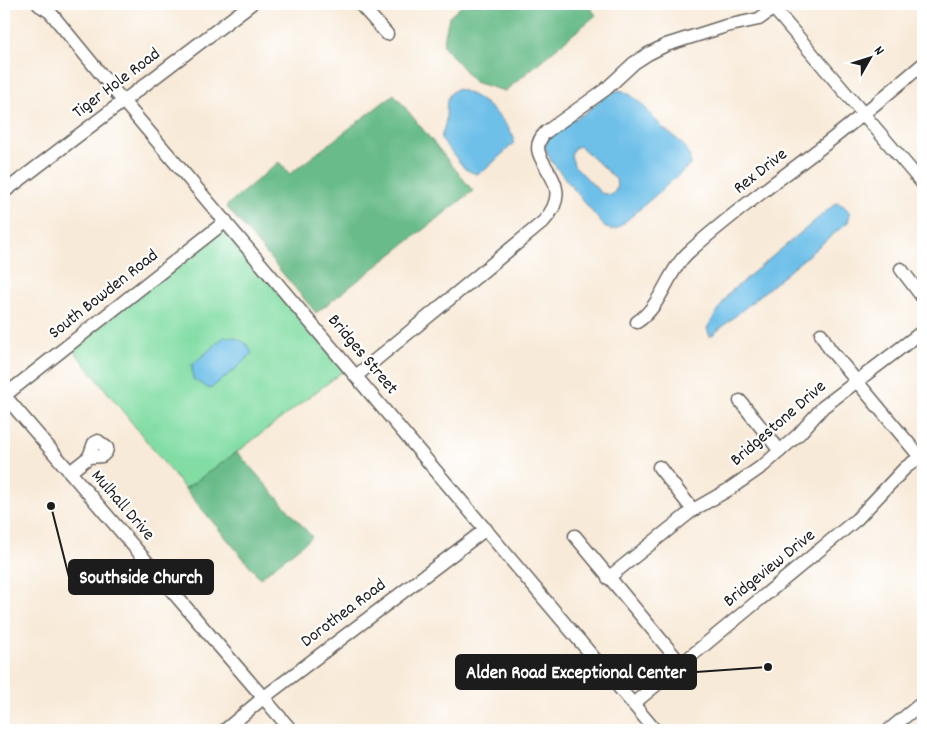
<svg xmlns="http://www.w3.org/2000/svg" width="927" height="734" viewBox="0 0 927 734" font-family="Dekko,sans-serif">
<rect width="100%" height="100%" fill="#fff"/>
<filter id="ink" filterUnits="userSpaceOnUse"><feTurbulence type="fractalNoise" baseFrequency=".02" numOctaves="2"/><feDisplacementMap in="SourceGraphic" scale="10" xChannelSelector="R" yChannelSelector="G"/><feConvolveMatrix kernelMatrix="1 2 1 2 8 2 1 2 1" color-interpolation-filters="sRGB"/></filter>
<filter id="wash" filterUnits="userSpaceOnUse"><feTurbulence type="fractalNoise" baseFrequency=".0096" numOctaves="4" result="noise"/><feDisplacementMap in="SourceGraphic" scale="20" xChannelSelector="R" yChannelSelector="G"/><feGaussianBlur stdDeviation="1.12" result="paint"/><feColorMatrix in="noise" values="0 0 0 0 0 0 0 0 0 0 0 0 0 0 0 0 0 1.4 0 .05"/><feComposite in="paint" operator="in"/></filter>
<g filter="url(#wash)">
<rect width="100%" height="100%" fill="#f8ead8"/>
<!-- green -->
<polygon fill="#82dda4" stroke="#4f7c60" points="224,229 346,369 237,452 185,489 72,348"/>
<!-- forest -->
<g fill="#69bc8a" stroke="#426c53">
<polygon points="464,4 587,4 596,15 505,91 474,82 443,45 449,17"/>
<polygon points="394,94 473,191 316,313 226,206 279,162 290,174"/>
<polygon points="237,452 312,537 260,578 185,489"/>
</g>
<!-- water -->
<g fill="#6ec0e9" stroke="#456e82" fill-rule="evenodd">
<path d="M457,89C479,94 504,117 514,138L513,144L485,170L476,174L465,169L441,139C442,132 446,125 446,118C447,106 444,95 457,89Z"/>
<path d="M620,90C637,95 649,113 661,126C672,137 692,145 690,165L618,228L611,230L603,225L551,161L544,145L554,131L585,113L611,92ZM580,146L616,179L617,188L612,195L601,193L574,165L571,155L574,148Z"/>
<path d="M836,203C843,204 847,208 850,214L848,222L710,337L707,328L729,293Z"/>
<path d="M224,337C236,336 247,341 252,353L239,366L210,389L193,379L192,365Z"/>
</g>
</g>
<g filter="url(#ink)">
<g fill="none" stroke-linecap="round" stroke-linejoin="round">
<defs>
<g id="minor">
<polyline points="360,4 387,34"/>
<polyline points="770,4 923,184"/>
<polyline points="39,5 50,12 123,101 655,730"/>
<polyline points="4,192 251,4"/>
<polyline points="901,269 923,298"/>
<path d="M637,322C663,305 667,270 691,250C733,212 779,180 823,146C857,120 890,92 923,64"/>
<polyline points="821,334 829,348 920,457"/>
<path d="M356,376L543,222C584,178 516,161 546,132L606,89L634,63L648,54L666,45L726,26L759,19L774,8"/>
<polyline points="4,395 291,730"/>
<polyline points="4,396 226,221"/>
<polyline points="740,401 780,451"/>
<polyline points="659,467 693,510"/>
<polyline points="70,472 89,457 102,456 106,452 107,448 98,441 94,443 89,457"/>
<polyline points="575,536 681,664"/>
<polyline points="608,578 693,510 728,490 764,465 799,434 823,407 923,331"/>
<polyline points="633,704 857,519 905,468 923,455"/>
<polyline points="225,730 263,698 486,529"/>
<polyline points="889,730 923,702"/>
</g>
</defs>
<!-- minor casing -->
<use href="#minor" stroke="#69645e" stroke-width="15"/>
<!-- minor -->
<use href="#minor" stroke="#fff" stroke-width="12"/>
</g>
</g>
<g text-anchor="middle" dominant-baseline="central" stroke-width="4.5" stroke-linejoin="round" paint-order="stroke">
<!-- street labels -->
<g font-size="18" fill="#1c1c1c" stroke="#fff">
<text transform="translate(117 84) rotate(-37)">Tiger Hole Road</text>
<text transform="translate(761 172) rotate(-38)">Rex Drive</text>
<text transform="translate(104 295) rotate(-38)">South Bowden Road</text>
<text transform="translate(362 355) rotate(50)">Bridges Street</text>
<text transform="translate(779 424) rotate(-41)">Bridgestone Drive</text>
<text transform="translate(122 506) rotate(49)">Mulhall Drive</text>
<text transform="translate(770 569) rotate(-39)">Bridgeview Drive</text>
<text transform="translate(344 614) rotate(-37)">Dorothea Road</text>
</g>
</g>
<!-- callouts -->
<path fill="none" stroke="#1c1c1c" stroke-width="2" d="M51 506L69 577M768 667L696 672"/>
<g fill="#1c1c1c" stroke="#fff" stroke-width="2">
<circle cx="51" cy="506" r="5"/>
<circle cx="768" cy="667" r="5"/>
</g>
<g fill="#1c1c1c" stroke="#1c1c1c" stroke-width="2">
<rect x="69" y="560" width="144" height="34" rx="5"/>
<rect x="456" y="655" width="240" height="34" rx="5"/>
</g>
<g font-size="19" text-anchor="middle" font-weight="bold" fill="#fff">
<text x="141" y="583">Southside Church</text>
<text x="576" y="678">Alden Road Exceptional Center</text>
</g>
<!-- margin -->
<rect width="927" height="734" fill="none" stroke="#fff" stroke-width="20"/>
<!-- north arrow -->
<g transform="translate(870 58) rotate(51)" stroke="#ffffff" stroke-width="4" paint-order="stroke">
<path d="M0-4L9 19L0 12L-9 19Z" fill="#1c1c1c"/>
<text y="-8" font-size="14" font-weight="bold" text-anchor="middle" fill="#1c1c1c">N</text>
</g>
</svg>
